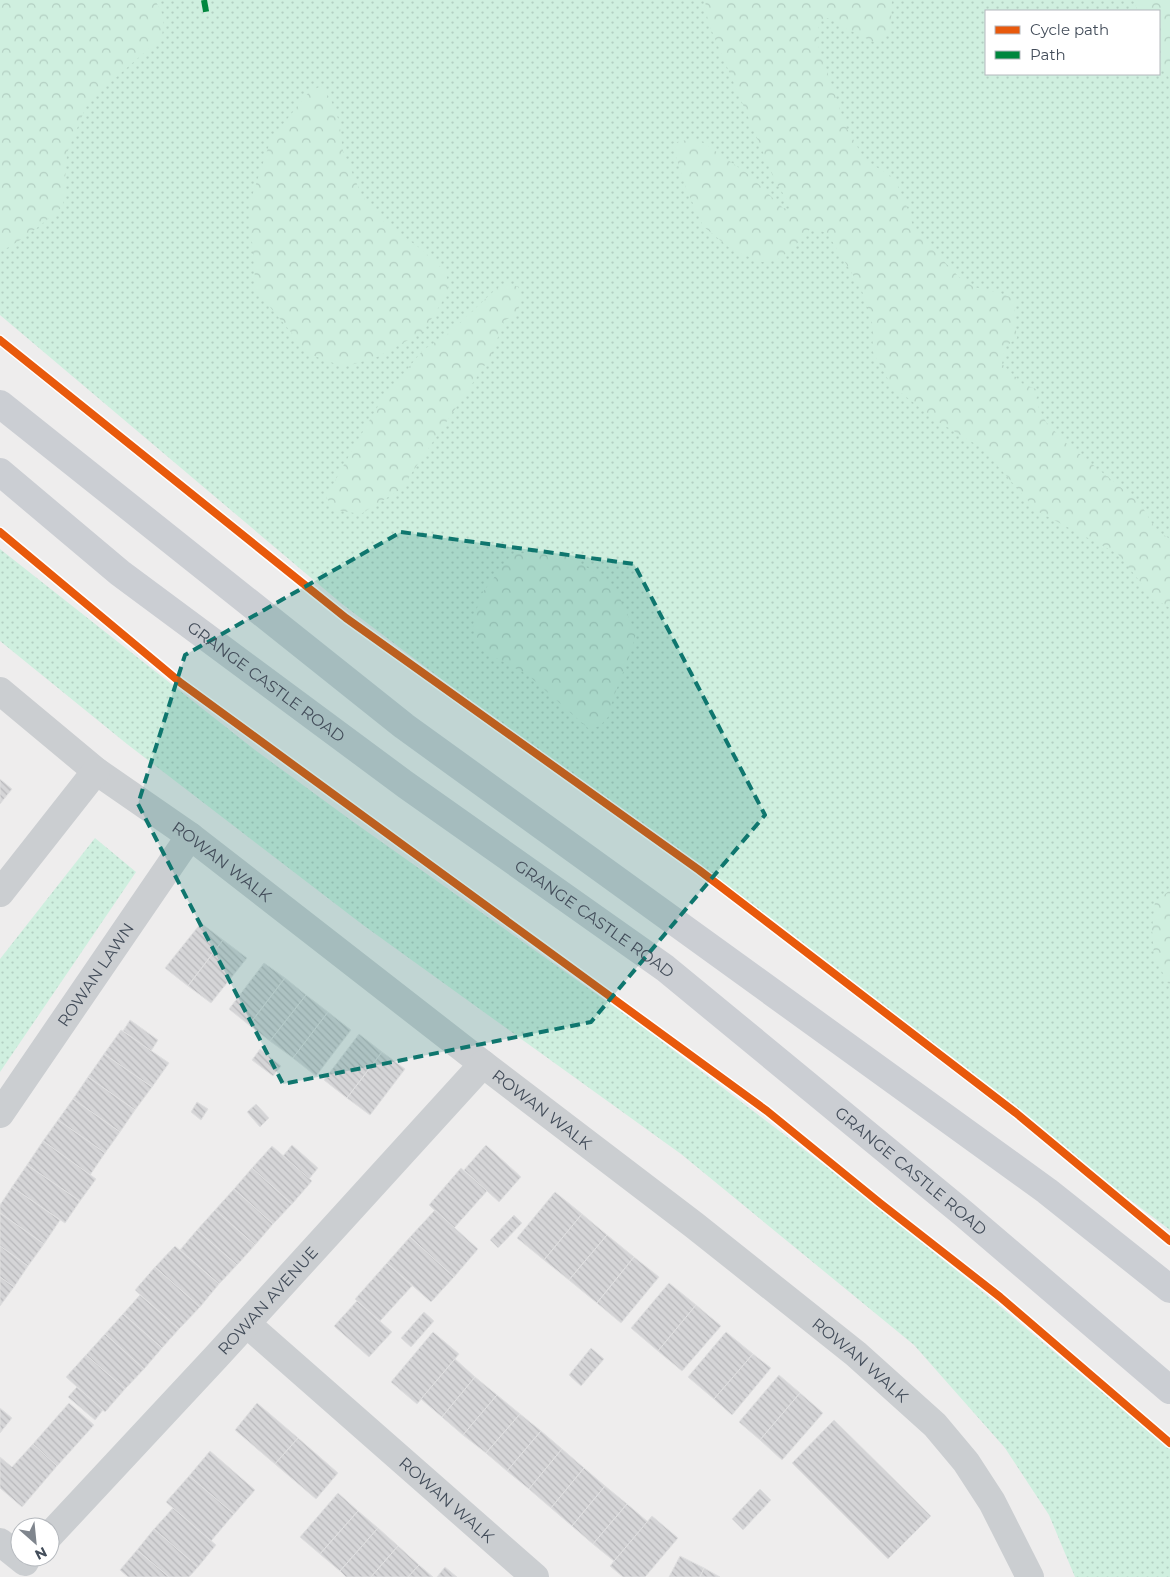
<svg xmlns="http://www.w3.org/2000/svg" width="1170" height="1577" viewBox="0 0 1170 1577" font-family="Montserrat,sans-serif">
<defs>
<pattern id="grass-dots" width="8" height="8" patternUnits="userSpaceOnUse" patternTransform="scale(1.25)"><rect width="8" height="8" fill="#cfefdf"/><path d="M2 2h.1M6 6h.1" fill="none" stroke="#b3cfc2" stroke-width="1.8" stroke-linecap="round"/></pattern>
<pattern id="forest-crowns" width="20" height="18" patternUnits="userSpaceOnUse" patternTransform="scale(1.25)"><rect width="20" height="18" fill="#cfefdf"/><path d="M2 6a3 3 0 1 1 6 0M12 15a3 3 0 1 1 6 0" fill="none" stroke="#b3cfc2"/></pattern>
<pattern id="building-back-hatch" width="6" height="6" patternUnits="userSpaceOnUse" patternTransform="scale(1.25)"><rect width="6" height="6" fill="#d5d5d7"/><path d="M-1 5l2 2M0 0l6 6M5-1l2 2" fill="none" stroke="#b8b8bb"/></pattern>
</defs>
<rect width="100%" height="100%" fill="#eeeded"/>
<!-- grass -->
<g fill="url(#grass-dots)" fill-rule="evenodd">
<path d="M0,0H1170V1230L342,604L0,315ZM986,11H1159V74H986Z"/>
<polygon points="0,549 255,750 352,821 643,1027 832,1171 972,1283 1170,1449 1170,1577 1075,1577 1049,1515 1005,1448 914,1345 681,1154 363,925 127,744 0,641"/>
<polygon points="95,838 136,872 0,1072 0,959"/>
</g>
<!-- forest -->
<g fill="url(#forest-crowns)">
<path d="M0,0H155L164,17L162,37L88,102L67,153L63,206C43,224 23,240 0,252Z"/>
<polygon points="705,0 892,0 891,21 889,34 876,43 847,29 829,18 819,20 818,45 846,127 865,160 894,178 906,204 915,232 936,253 959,277 974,287 1000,293 1015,299 1014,315 1017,338 1005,347 1002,364 1023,384 1041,391 1035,400 1046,422 1066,443 1140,503 1156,530 1170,539 1170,608 1153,598 1118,554 1037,511 982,448 937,421 891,385 873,352 872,321 861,288 827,233 811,228 792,249 778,259 762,262 732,250 703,226 686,188 672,144 680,141 698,139 748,174 783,208 794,210 776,183 708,22"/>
<polygon points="1133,0 1170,0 1170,80 1159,59 1159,11 1138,11"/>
<polygon points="321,86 331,100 339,121 343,151 362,196 384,222 421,249 446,272 449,291 423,332 377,357 344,367 309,354 256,290 249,205 271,139 309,92"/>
<polygon points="509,283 518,287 522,297 516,313 504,321 491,356 401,489 361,514 335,510 326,497 355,445 381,401 423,350 449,333 497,288"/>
<polygon points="557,551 595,572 619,596 636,633 631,652 614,696 608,717 600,726 589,729 528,675 483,651 477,643 473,625 480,596 512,554"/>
<polygon points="1170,890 1170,987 1154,956 1152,929 1155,902"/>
</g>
<!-- building -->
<g fill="url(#building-back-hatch)" stroke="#dfdfe0">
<polygon points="0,779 12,789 0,804"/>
<polygon points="201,923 223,940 188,986 165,968"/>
<polygon points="223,940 247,958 211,1003 188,986"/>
<polygon points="264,963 285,978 249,1025 229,1009"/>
<polygon points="285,978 306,995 270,1041 249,1025"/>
<polygon points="306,995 328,1012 293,1058 270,1041"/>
<polygon points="328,1012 351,1030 316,1076 293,1058"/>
<polygon points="130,1020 158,1040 151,1051 123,1031"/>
<polygon points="121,1030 169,1063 152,1087 104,1054"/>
<polygon points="359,1034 382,1052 347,1098 324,1080"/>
<polygon points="260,1049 281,1066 273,1076 252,1060"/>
<polygon points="382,1052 405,1069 370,1115 347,1098"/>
<polygon points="104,1054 152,1087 135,1110 88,1077"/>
<polygon points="88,1077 135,1110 120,1132 73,1099"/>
<polygon points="73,1099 120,1132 105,1153 58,1120"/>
<polygon points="197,1102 208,1109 201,1120 191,1112"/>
<polygon points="256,1104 269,1118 260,1127 247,1112"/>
<polygon points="58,1120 105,1153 90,1175 43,1141"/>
<polygon points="43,1141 96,1179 80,1201 27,1165"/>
<polygon points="292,1145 318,1168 309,1179 283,1156"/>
<polygon points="486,1145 521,1177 499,1202 464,1170"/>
<polygon points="272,1146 312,1181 292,1204 252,1168"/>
<polygon points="27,1165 80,1201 65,1223 12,1187"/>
<polygon points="252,1168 292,1204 273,1224 234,1189"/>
<polygon points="461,1168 487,1191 454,1228 429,1205"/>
<polygon points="12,1187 60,1220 44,1244 0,1213 0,1205"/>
<polygon points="234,1189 273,1224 255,1245 215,1210"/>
<polygon points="555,1192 582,1214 544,1260 517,1238"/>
<polygon points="215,1210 255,1245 237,1265 197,1230"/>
<polygon points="435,1210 478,1249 454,1277 410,1237"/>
<polygon points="0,1213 44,1244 28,1266 0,1246"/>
<polygon points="582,1214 607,1235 569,1280 544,1260"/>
<polygon points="514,1215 522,1223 498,1248 490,1240"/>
<polygon points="197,1230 237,1265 219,1284 180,1250"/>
<polygon points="607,1235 634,1257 597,1303 569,1280"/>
<polygon points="410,1237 454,1277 431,1302 387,1263"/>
<polygon points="0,1246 28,1266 14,1287 0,1277"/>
<polygon points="175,1246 219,1284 200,1307 155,1267"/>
<polygon points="634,1257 659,1277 621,1323 597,1303"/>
<polygon points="387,1263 412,1286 380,1321 355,1299"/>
<polygon points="155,1267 200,1307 179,1329 135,1290"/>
<polygon points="0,1277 14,1287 0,1306"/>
<polygon points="669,1283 696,1305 658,1351 631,1328"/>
<polygon points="140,1295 179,1329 162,1348 123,1314"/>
<polygon points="357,1301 392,1332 369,1357 334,1326"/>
<polygon points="696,1305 721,1326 682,1371 658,1351"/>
<polygon points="424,1312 434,1321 411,1347 401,1338"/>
<polygon points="123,1314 162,1348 144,1369 105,1334"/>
<polygon points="433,1332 459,1354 417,1404 391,1382"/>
<polygon points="726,1332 753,1354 714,1399 688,1377"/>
<polygon points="105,1334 144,1369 125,1389 86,1355"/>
<polygon points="591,1348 604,1359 581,1386 569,1375"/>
<polygon points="753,1354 771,1368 732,1415 714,1399"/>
<polygon points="86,1355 125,1389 105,1412 66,1377"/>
<polygon points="455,1359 475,1377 442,1417 421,1399"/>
<polygon points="779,1375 800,1393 760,1440 739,1422"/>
<polygon points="475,1377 497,1395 463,1435 442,1417"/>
<polygon points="77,1387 103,1410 95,1420 68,1397"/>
<polygon points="800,1393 823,1413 782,1460 760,1440"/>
<polygon points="497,1395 520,1414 486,1453 463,1435"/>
<polygon points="69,1403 94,1425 57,1466 33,1444"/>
<polygon points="257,1403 298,1438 275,1464 235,1430"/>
<polygon points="0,1408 12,1418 0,1433"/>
<polygon points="520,1414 541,1431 507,1471 486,1453"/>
<polygon points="834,1420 931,1516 888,1559 792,1463"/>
<polygon points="541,1431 562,1449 529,1489 507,1471"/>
<polygon points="298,1438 338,1473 316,1499 275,1464"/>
<polygon points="33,1444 57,1466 22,1507 0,1488 0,1457 12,1467"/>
<polygon points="562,1449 584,1468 551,1508 529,1489"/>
<polygon points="210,1451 255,1490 234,1514 189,1476"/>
<polygon points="584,1468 605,1486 572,1526 551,1508"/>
<polygon points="189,1476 234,1514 211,1541 166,1502"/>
<polygon points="605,1486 627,1504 593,1544 572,1526"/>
<polygon points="760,1489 771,1500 743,1530 732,1519"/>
<polygon points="338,1493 358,1511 320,1554 300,1537"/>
<polygon points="627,1504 648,1522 614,1561 593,1544"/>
<polygon points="173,1508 216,1545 198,1567 154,1529"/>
<polygon points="358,1511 378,1528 340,1571 320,1554"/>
<polygon points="652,1516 678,1538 645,1577 623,1577 610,1566"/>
<polygon points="378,1528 398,1546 371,1577 346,1577 340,1571"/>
<polygon points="154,1529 198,1567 189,1577 169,1577 137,1550"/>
<polygon points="398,1546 419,1565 408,1577 371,1577"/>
<polygon points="137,1550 169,1577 128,1577 120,1570"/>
<polygon points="680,1556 704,1568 700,1577 669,1577"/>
<polygon points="419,1565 433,1577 408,1577"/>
<polygon points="445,1567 457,1577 437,1577"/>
<polygon points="704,1568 720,1577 700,1577"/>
</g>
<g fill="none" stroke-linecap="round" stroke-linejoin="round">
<!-- minor -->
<g stroke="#cbced1" stroke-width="28">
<path id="s1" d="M0,691L96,771L190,836L483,1064L694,1225L856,1354L935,1425L966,1462L992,1502L1030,1577"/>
<polyline points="0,893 96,771"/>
<path id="s2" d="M0,1114L190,836"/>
<path id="s3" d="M247,1324L535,1577"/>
<path id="s4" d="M50,1535L216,1357L483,1064"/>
<polyline points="0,1542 25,1562"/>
</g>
<!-- secondary -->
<g stroke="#cbced3" stroke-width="28">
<polyline points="0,404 404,726 1047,1191 1170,1289"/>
<path id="s5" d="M0,472L120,573L406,785L665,968L964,1214L1170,1390"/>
</g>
<!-- quiet -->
<polyline stroke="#00873e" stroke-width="6" stroke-dasharray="12 6" stroke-linecap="butt" points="204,0 207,17"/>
<defs>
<g id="cycleway">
<polyline points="0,340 346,618 699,870 1016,1113 1170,1241"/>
<polyline points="0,532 181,683 767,1111 880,1203 1000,1297 1170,1443"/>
</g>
</defs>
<!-- cycleway casing -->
<use href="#cycleway" stroke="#fff" stroke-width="11"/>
<!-- cycleway -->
<use href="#cycleway" stroke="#e8590c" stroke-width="8"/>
</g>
<!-- marked area -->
<path fill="#0f766e" fill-opacity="0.2" stroke="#0f766e" stroke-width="4" stroke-dasharray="10 6" stroke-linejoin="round" d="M401,532L634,564L765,815L591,1022L283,1084L138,804L185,655Z"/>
<g text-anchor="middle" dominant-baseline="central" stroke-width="4" stroke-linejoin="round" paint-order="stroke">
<!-- street labels -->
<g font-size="16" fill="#434d5a" stroke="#fff">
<text stroke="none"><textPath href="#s5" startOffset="339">GRANGE CASTLE ROAD</textPath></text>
<text stroke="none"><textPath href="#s1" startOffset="280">ROWAN WALK</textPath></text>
<text stroke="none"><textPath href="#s5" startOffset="744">GRANGE CASTLE ROAD</textPath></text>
<text stroke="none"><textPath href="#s2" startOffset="169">ROWAN LAWN</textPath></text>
<text stroke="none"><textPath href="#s1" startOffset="685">ROWAN WALK</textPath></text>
<text stroke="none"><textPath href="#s5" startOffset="1149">GRANGE CASTLE ROAD</textPath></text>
<text stroke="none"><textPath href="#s4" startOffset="320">ROWAN AVENUE</textPath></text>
<text stroke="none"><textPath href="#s1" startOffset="1090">ROWAN WALK</textPath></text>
<text stroke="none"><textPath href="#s3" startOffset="266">ROWAN WALK</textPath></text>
</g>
</g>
<!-- legend -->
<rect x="985" y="10" width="175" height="65" fill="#ffffff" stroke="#b4b8bd"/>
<rect x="995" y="26" width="25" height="8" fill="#e8590c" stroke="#b4b8bd"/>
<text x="1030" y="35" font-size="15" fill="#434d5a">Cycle path</text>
<rect x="995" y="51" width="25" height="8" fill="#00873e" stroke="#b4b8bd"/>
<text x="1030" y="60" font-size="15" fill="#434d5a">Path</text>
<!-- north arrow -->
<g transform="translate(35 1542) rotate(153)"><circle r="24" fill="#ffffff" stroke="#b4b8bd"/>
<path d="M0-4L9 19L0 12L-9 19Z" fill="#7f858d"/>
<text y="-8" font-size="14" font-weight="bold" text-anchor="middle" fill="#434d5a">N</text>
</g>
</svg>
